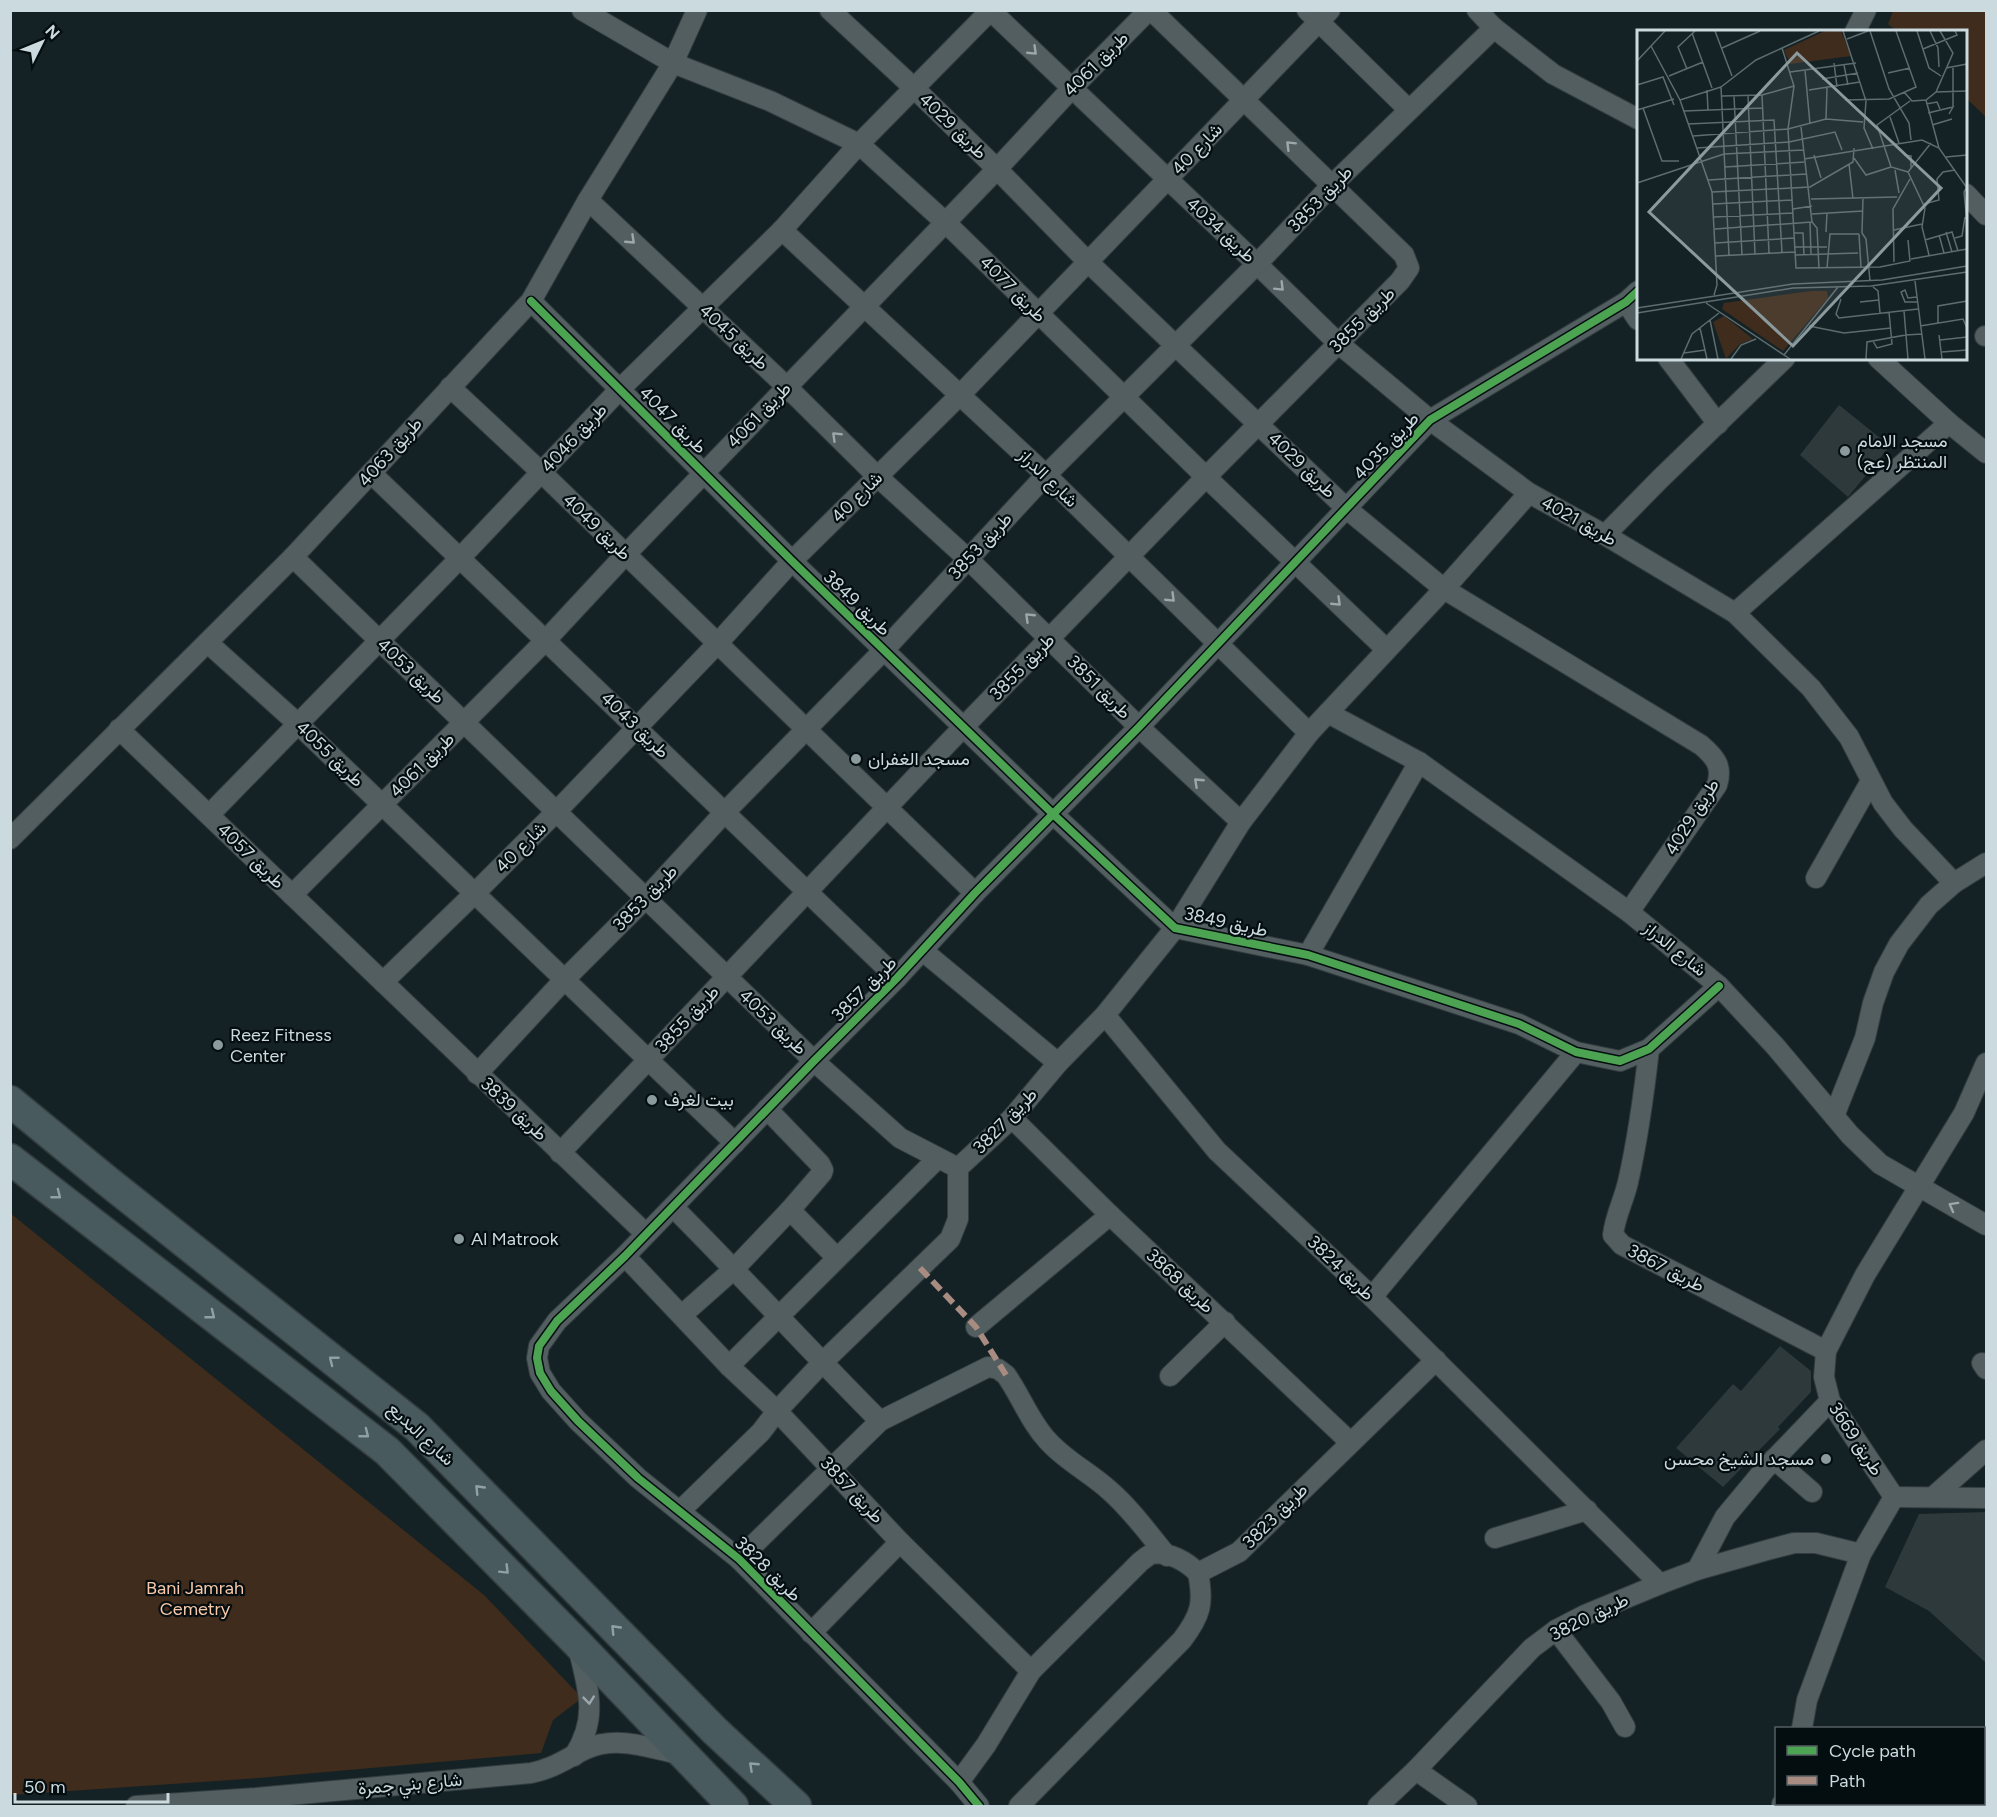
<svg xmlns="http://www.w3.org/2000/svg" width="1997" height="1817" viewBox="0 0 1997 1817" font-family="Figtree,Vazirmatn,sans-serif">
<rect width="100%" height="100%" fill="#142225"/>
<!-- green -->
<g fill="#402c1c">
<polygon points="1893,11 1986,11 1986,117 1966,98 1966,32 1896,31 1888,24"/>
<polygon points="10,1213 484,1595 582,1698 553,1720 541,1753 258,1778 11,1795"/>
</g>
<!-- building -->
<g fill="#2e393c">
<polygon points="1839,405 1890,446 1848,497 1800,455"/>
<polygon points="1780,1346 1811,1371 1811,1392 1778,1427 1780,1429 1723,1487 1676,1448 1733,1384 1741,1391"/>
<polygon points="1986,1512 1986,1663 1929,1611 1885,1587 1919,1514"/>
</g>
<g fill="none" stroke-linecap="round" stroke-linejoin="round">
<defs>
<g id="street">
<polyline points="582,10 673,63 770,101 859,144 945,222 1206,477 1386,649"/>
<path d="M830,10L914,88L997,169L1088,262L1347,509L1444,589L1701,745C1715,757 1723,766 1717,785L1629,912"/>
<polyline points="990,10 1257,264 1338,343 1430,420 1529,493 1605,535 1735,613 1811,688 1849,737 1883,803 1903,829 1954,883"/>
<polyline points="1307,10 1409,110"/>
<polyline points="1477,10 1494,28 1553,74 1638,119"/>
<polyline points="1855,32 1866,10"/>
<polyline points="1966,194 1986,215"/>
<polyline points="588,200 787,387 878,477 968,559 1139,727 1241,822"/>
<polyline points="782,230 1046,475 1309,733"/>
<polyline points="531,301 792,561 1053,814 1175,928 1308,955 1519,1024 1576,1052 1620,1061 1649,1049 1719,986"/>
<polyline points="1626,302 1638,320"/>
<polyline points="1985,336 1986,336"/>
<polyline points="1668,358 1718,424"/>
<polyline points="1878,358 1949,423 1986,453"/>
<polyline points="450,387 541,472 975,893"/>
<polyline points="371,473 897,978"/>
<polyline points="1605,535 1660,479 1785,358"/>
<polyline points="293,557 814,1061 900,1138 958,1168"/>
<polyline points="1735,613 1949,423"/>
<polyline points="208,643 297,723 735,1143"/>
<polyline points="1328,713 1419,762 1629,912 1719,986 1775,1046 1850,1135 1880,1164 1986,1225"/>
<polyline points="119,729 646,1234"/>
<polyline points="209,815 460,558 620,389 782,230 859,144 991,10"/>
<polyline points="10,839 293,557 531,301 588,200 673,63 697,10"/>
<polyline points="1816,878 1871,781"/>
<polyline points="292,895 546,640 626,554 997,169 1072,88 1149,10"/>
<polyline points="923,951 1058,1063"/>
<polyline points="1308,955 1419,762"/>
<polyline points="383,982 474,894 556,812 717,644 792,561 960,395 1330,10"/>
<polyline points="1105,1015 1217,1151 1372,1297 1660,1584"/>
<path d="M1649,1049C1644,1094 1638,1138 1628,1182C1624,1200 1615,1216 1613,1235L1622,1245L1826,1351"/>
<polyline points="477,1074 564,980 645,899 725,812 884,650 1046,475 1257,264 1331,186 1494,28"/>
<polyline points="1834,1116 1865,1038 1873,1003 1884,972 1899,944 1929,905 1954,883 1986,863"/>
<polyline points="1012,1118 1110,1215 1350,1442"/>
<polyline points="560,1153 948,743 1206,477 1400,281 1409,268 1404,255 1151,10"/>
<path d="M673,1207C743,1277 810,1351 880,1421"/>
<polyline points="790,1210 837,1258"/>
<polyline points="625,1256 729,1366 777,1411 900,1542 1031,1671"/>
<polyline points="1372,1297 1576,1052"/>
<polyline points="682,1315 734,1269 790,1210 822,1173 823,1170 820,1164 767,1109"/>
<polyline points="976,1327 1110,1215"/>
<polyline points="1982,1363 1986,1369"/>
<polyline points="729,1366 938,1158"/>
<polyline points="1170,1376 1225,1322"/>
<polyline points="1774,1459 1812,1492"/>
<polyline points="1894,1497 1830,1401 1824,1377 1826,1351 1865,1275 1964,1113 1986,1063"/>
<polyline points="1894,1497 1986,1498"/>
<polyline points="1933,1497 1986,1450"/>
<polyline points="680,1511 761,1432 777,1411 822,1363 950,1239 958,1219 958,1168 1012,1118 1058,1063 1105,1015 1175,928 1241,822 1309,733 1444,589 1529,493"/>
<polyline points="1495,1538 1587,1510"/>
<path d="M739,1559L880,1421L988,1367L998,1369L1006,1375C1021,1396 1030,1422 1048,1441C1066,1461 1089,1472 1109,1490C1131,1509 1148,1533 1167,1556"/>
<polyline points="1697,1570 1725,1517 1764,1470 1830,1401"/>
<polyline points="1198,1573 1239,1552 1436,1360"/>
<polyline points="1556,1630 1611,1702 1625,1727"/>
<polyline points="811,1633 900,1542"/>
<polyline points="1802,1728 1807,1700 1861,1554 1894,1497"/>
<path d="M574,1756C599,1717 588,1689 578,1647"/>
<polyline points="1984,1766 1986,1763"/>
<polyline points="1416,1770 1467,1806"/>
<path d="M959,1782L986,1745L1031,1671L1140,1562C1143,1560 1148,1555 1152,1554C1169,1551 1187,1562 1198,1573"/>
<polyline points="1782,1804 1786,1806"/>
<path d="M136,1806L256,1798L531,1773C555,1768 565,1759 586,1749C617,1735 651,1748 682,1755"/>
<polyline points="979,1806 959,1782 739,1559 638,1478 578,1421 551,1391 540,1373 537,1358 539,1346 557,1321 625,1256 814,1061 897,978 975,893 1139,727 1430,420 1626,302 1638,291"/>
<path d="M1019,1806L1182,1640C1201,1615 1204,1603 1198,1573"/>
<polyline points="1378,1806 1416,1770 1532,1648 1556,1630 1585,1615 1660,1584 1697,1570 1771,1549 1794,1543 1816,1543 1861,1554"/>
<polyline points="1947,1806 1949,1804"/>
</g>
<g id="primary">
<polyline points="10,1101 106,1180 417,1427 715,1731 796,1806"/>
<polyline points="10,1159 387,1451 577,1643 733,1806"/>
</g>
</defs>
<!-- street casing -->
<use href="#street" stroke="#333d40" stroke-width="22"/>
<!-- primary casing -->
<use href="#primary" stroke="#333d40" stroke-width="33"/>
<!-- street -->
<use href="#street" stroke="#535e60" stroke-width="20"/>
<!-- primary -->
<use href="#primary" stroke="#495a5f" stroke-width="30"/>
<!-- quiet -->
<polyline stroke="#a88b81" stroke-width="6" stroke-dasharray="12 6" stroke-linecap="butt" points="920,1268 976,1327 1006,1375"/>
<defs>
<g id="cycleway">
<polyline points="531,301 792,561 1053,814 1175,928 1308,955 1519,1024 1576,1052 1620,1061 1649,1049 1719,986"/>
<polyline points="979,1806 959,1782 739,1559 638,1478 578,1421 551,1391 540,1373 537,1358 539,1346 557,1321 625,1256 814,1061 897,978 975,893 1139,727 1430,420 1626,302 1638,291"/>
</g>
</defs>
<!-- cycleway casing -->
<use href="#cycleway" stroke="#040d10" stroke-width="11"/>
<!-- cycleway -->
<use href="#cycleway" stroke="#4ca352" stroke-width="8"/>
</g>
<!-- one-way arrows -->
<defs><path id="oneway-chevron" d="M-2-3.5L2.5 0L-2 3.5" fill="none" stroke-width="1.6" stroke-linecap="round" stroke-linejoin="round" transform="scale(1.5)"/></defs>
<g stroke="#9ba8ac">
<use href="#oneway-chevron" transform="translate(1033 51) rotate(44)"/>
<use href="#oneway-chevron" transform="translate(1290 145) rotate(-135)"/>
<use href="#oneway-chevron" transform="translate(631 240) rotate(43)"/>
<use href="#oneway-chevron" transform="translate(1280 287) rotate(45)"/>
<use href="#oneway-chevron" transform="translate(836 436) rotate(-136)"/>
<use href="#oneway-chevron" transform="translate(1171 598) rotate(44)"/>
<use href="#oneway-chevron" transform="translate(1337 602) rotate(44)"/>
<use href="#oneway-chevron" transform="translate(1029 617) rotate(-136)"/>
<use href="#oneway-chevron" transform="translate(1198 782) rotate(-137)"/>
<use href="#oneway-chevron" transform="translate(1953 1206) rotate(-151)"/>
<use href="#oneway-chevron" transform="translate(589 1700) rotate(84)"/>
</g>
<g stroke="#90a0a5">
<use href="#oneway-chevron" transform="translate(57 1195) rotate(38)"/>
<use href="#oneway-chevron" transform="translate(211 1315) rotate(38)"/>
<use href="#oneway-chevron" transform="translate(333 1360) rotate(-142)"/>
<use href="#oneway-chevron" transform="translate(365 1434) rotate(38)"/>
<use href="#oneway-chevron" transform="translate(479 1489) rotate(-134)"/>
<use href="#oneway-chevron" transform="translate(505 1570) rotate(45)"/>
<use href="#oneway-chevron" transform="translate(615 1629) rotate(-134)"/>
<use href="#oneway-chevron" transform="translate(753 1766) rotate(-137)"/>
</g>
<!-- markers -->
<g fill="#8b9a9d" stroke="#040d10" stroke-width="2">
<circle cx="1845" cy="451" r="6"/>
<circle cx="856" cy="759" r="6"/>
<circle cx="218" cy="1045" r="6"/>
<circle cx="652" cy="1100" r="6"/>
<circle cx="459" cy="1239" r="6"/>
<circle cx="1826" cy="1459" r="6"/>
</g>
<g text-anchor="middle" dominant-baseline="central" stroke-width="4.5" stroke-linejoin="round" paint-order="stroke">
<!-- street labels -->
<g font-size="18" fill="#cbdade" stroke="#040d10">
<text transform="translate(1096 64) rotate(-45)">طريق 4061</text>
<text transform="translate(953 126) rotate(44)">طريق 4029</text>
<text transform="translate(1197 149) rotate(-46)">شارع 40</text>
<text transform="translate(1320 199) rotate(-46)">طريق 3853</text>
<text transform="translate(1221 230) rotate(43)">طريق 4034</text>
<text transform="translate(1013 289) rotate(45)">طريق 4077</text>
<text transform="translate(1362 320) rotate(-45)">طريق 3855</text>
<text transform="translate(734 337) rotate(43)">طريق 4045</text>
<text transform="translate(759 415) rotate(-46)">طريق 4061</text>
<text transform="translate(673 420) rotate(45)">طريق 4047</text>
<text transform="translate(574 438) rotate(-47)">طريق 4046</text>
<text transform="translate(1386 446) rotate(-46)">طريق 4035</text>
<text transform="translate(390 452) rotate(-48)">طريق 4063</text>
<text transform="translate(1302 465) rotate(44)">طريق 4029</text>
<text transform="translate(1048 478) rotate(44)">شارع الدراز</text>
<text transform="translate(857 497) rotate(-45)">شارع 40</text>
<text transform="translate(1579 521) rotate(29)">طريق 4021</text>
<text transform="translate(597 527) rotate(44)">طريق 4049</text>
<text transform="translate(980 546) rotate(-47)">طريق 3853</text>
<text transform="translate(857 603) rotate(44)">طريق 3849</text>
<text transform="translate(1022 667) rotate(-46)">طريق 3855</text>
<text transform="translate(411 671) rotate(44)">طريق 4053</text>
<text transform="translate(1099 687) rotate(45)">طريق 3851</text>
<text transform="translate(635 725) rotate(44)">طريق 4043</text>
<text transform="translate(330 754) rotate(44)">طريق 4055</text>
<text transform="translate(422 765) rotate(-45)">طريق 4061</text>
<text transform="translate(1692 817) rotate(-58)">طريق 4029</text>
<text transform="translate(521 847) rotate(-45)">شارع 40</text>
<text transform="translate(251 856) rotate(44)">طريق 4057</text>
<text transform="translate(645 898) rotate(-46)">طريق 3853</text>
<text transform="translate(1226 922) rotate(12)">طريق 3849</text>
<text transform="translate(1675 949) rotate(39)">شارع الدراز</text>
<text transform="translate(864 989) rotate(-45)">طريق 3857</text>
<text transform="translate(687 1019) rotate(-47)">طريق 3855</text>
<text transform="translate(773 1022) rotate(44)">طريق 4053</text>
<text transform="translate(514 1109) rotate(43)">طريق 3839</text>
<text transform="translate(1005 1121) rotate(-46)">طريق 3827</text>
<text transform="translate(1341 1268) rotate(44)">طريق 3824</text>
<text transform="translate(1666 1268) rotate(27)">طريق 3867</text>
<text transform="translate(1180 1281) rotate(43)">طريق 3868</text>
<text transform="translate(421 1434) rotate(43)">شارع البديع</text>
<text transform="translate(1856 1439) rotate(57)">طريق 3669</text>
<text transform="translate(852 1490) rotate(47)">طريق 3857</text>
<text transform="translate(1275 1516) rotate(-45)">طريق 3823</text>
<text transform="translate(768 1569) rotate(44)">طريق 3828</text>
<text transform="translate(1589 1617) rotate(-26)">طريق 3820</text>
<text transform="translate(410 1784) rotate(-5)">شارع بني جمرة</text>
</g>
<!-- poi labels -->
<g font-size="18" fill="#cbdade" stroke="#040d10" text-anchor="start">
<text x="1857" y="441">مسجد الامام<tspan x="1857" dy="21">المنتظر (عج)</tspan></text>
<text x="868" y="759">مسجد الغفران</text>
<text x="230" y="1035">Reez Fitness<tspan x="230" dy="21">Center</tspan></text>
<text x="664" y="1100">بيت لغرف</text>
<text x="471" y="1239">Al Matrook</text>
<text x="1814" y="1459" text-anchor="end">مسجد الشيخ محسن</text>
</g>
<!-- park labels -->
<g font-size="18" fill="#f8c8a8" stroke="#040d10">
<text x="195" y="1588">Bani Jamrah<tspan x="195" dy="21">Cemetry</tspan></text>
</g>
</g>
<!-- overview -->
<g transform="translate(1637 30)">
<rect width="330" height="330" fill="#142225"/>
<path d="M188,1H204L214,26L153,34L147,20ZM174,261H190L191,268L146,321L85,279L87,273ZM87,286L116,309L103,314L89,329L76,292Z" fill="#402c1c"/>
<path fill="none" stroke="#5d6c6f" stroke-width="1.5" d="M78,1L95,46M206,1L229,71L227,98L236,119M233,1L252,59L272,93L274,110M280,1L292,38L304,46M293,1L301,18L302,37M55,3L75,58M210,9L231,1M14,16L43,70L75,162L80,255L77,265M85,18L123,1M145,18L157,56L151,99L159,238L243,237L273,231L271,210M286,19L320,5L318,1M0,31L28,1M197,33L200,57M207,35L211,55M309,38L330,34M316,38V77M50,39L41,17L58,1M168,40L173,94M153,42L219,33M251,43L273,38M32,46L66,32M185,49L221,43M0,55L26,47L37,75M84,57L92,225M84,57L119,30L182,1M70,60L71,80M172,60L223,52M267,62L275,71L289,70L299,62L316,23L303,1M299,62L330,61M125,65L132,223M85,66L125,65L157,56M97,66L105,225M111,66L118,224M43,70L84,57M208,70L252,69L279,57L259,1M289,70L302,118M289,74L300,72L303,79M6,78L25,131H42M0,80L37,69M47,81L125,78M291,83L316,77L312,84M253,87L262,113M189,89L190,58M51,94L137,90L145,222M295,95L315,89M164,97L175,192L180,198L182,239M56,106L151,99L189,89L226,92M60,118L152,112L198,102L205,120M177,125L184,148M267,125L274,126V138M309,127L330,125M217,128L229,145L254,137M167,129L285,110L302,118L330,158M212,134L216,169M88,137L167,132M258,140L262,163M271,142L254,137L240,95L273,71M271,142L288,178L285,197L292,225M271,142L294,113M71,150L169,144M0,153L87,124L166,120M330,157L327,162L330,193M75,162L173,157L216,132L217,118M226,168L225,203L229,209L233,251M174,169L260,167M76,174L155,170M287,174L302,170L300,149L306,142L318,140M156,179L175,176M175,184L226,181M77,187L156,183M173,193L174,225M78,199L175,192M257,200L285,194M189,202L190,183M309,202L315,222M157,203H166L167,225M222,204L224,237M302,205L307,223M318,208L325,206L328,187M288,210L315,202L321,221M78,213L157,208M157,217H190M158,225L221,223M79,226L158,222M274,229L330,219M257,232L256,179L273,149M190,238L193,204H222M278,251L288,329M236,257L241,261L243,283M280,267L271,268L268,260L264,262L268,272H280M204,269L199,284L202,288L281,279M223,272L242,270M69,273L153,329M0,278L156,254L245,250L330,236M267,281L269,305L285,304M0,283L156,258L234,256L330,242M73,290L81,329M301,293V276L330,271M172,296L207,303L254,298M283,296L326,289L330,298M63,298L70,329M302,305L305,329M303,310L330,307M236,311L240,318L255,314L252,282M305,322L330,320M47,323L68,320M147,325L201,257M44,329L55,304L82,283M94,329L104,315L119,309M229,329L230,312L269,305L271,329"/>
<path fill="#8b9a9d" fill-opacity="0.15" stroke="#8b9a9d" stroke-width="3" d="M160,23L304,158L156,316L12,182Z"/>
<rect width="330" height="330" fill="none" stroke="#cbdade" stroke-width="3"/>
</g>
<!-- border -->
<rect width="1997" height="1817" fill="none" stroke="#cbdade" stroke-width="24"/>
<!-- legend -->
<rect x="1775" y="1727" width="210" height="78" fill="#040d10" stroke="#545f62" stroke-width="1.5"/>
<rect x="1787" y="1746" width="30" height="9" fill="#4ca352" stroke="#545f62" stroke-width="1.5"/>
<text x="1829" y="1757" font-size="18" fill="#cbdade">Cycle path</text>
<rect x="1787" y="1776" width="30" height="9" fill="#a88b81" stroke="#545f62" stroke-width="1.5"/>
<text x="1829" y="1787" font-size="18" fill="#cbdade">Path</text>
<!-- north arrow -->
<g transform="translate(42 42) rotate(47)" stroke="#040d10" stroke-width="4.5" paint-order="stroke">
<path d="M0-4.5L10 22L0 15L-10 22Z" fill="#cbdade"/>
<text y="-9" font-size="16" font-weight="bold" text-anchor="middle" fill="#cbdade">N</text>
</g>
<!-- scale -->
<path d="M15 1793v9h153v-9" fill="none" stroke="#cbdade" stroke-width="3"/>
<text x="24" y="1793" font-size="18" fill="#cbdade" stroke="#040d10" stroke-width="4.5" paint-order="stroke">50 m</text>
</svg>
